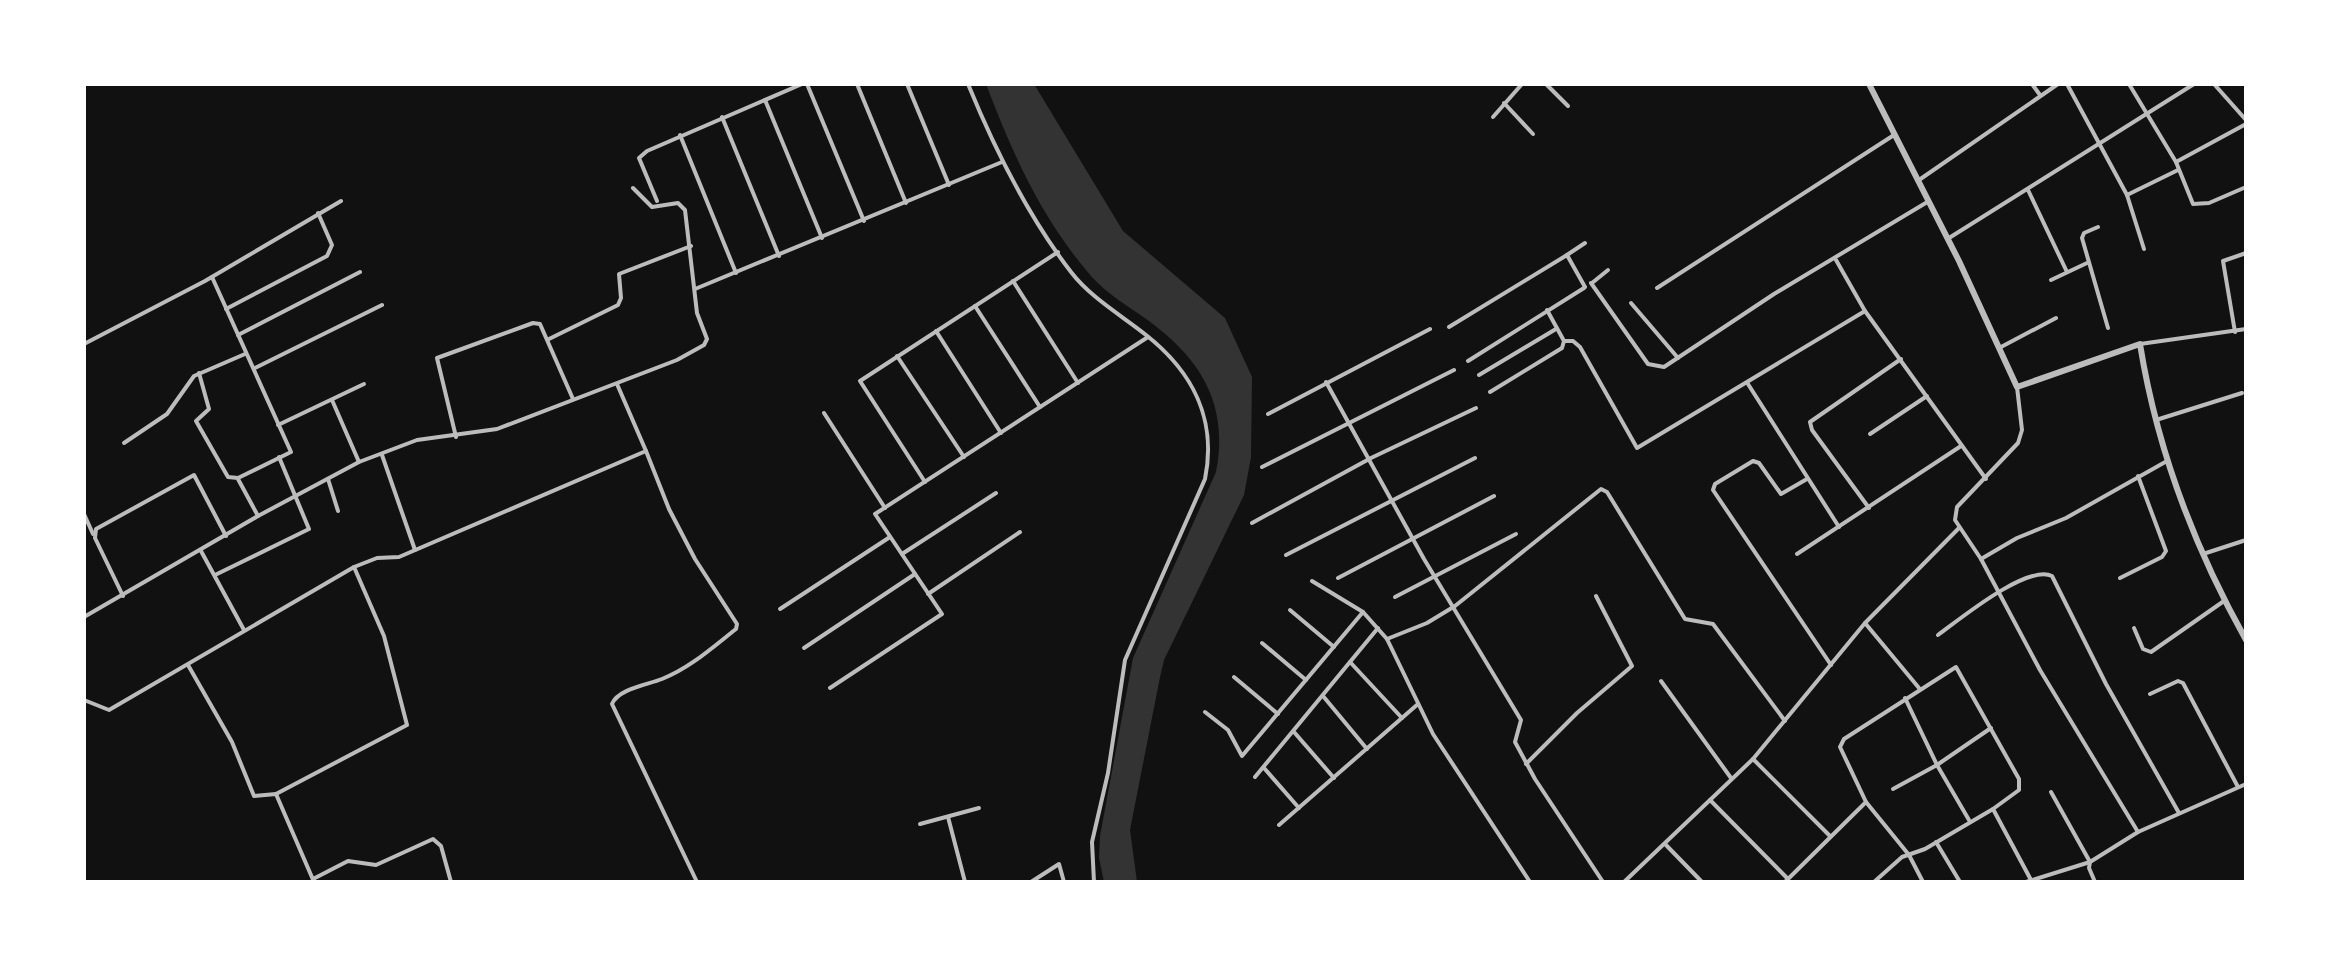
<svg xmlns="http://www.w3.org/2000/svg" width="2330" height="966" viewBox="0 0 2330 966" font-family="Karla,sans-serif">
<rect width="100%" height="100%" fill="#111"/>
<!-- water -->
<path fill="#333" d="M986,84H1034L1123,231L1225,318L1252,377L1251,457L1244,495L1164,660L1160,677L1130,830L1137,882H1104L1099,858L1100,836L1133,658L1216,472C1229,406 1202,360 1149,321C1129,307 1107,294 1091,276C1041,218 1013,155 986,84Z"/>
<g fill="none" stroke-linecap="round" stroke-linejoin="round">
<!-- minor -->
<g stroke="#bcbcbc" stroke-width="4">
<polyline points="807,84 864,221"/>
<polyline points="857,84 906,203"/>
<polyline points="907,84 949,185"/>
<path d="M968,84C995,150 1027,215 1071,272C1091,298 1121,315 1146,335C1193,372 1217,420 1205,479L1125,660L1108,773L1092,842L1094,882"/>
<polyline points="1546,84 1568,106"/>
<polyline points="2032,84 2040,95"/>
<polyline points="2067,84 2127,195 2144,249"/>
<polyline points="2129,84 2176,162 2193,204 2209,203 2246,187"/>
<polyline points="2214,84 2246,120"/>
<polyline points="765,100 822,238"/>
<polyline points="1504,103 1533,134"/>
<polyline points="722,117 779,256"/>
<polyline points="1493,117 1522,84"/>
<polyline points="680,135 736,273"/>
<polyline points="2176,162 2246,124"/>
<polyline points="1919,180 2058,84"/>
<polyline points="2028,190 2067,272"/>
<polyline points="2127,195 2178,170"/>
<polyline points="657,201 639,158 647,151 802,84"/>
<polyline points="2098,227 2084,233 2082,238 2108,328"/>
<polyline points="1949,238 2194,84"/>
<polyline points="1567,255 1585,243"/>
<polyline points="1836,260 1865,311 1986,479"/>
<polyline points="2051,280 2087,263"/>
<polyline points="1013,281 1078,383"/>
<polyline points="1591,283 1648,364 1664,367 1774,294 1929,201"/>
<polyline points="1592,283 1608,270"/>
<polyline points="1657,288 1894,135"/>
<polyline points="695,289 1002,162"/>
<polyline points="1631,303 1678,358"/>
<polyline points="975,306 1040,407"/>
<polyline points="226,309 327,256 332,245 318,213"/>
<polyline points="1449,327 1567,255 1585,287"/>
<polyline points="936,331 1001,433"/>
<polyline points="2235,332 2223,261 2246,253"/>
<polyline points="238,335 360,272"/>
<polyline points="549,339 618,305 621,298 619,274 691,246"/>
<polyline points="1564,341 1573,341 1580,347 1637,448 1865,311"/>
<polyline points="84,344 205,281 341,201"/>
<polyline points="2140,344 2246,329"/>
<polyline points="2001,347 2056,318"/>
<polyline points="897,356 964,457"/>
<polyline points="1468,361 1584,288"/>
<polyline points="255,368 382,305"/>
<polyline points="199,373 209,409 196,421 228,477 238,478 291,452 212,277"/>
<polyline points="1479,375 1556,329"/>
<polyline points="1326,382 1424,559 1521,720 1515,742 1535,779 1603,882"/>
<polyline points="1748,384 1839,527"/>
<polyline points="2017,387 2022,430 2018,443 1957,507 1955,520 1981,559 2040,670 2138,832"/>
<polyline points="1490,392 1562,348 1564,341 1547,310"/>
<polyline points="332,400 359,462"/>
<polyline points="824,413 885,508"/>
<polyline points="1268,414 1430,329"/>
<polyline points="2156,420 2242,393"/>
<polyline points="278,425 364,384"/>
<polyline points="1870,434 1927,396"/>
<polyline points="456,437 437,358 533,323 540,324 573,399"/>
<polyline points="124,443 167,414 194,376 245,354"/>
<path d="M646,451L669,509L695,559L737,624L736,629C713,647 690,668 662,679C647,685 618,689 612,704L697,882"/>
<polyline points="382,455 415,550"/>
<polyline points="1262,467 1454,370"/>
<polyline points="238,479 258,516"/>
<polyline points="328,479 338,511"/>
<polyline points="1807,479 1781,494 1759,463 1753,461 1715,484 1713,490 1831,665"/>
<polyline points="925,482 860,381 1058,252"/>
<polyline points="1869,508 1812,430 1810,422 1901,359"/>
<polyline points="84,514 93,534"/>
<polyline points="1252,523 1371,458 1476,408"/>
<polyline points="201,551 244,630"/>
<polyline points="902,554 996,493"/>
<polyline points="1797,554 1961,446"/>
<polyline points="2203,554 2246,540"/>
<polyline points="1286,555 1475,458"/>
<polyline points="1981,559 2017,538 2066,518 2167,461"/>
<polyline points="215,575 309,529 279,457"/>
<polyline points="1338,578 1494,496"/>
<polyline points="2120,578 2162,557 2166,551 2138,476"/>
<polyline points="1312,581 1363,612 1387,639 1433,734 1530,882"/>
<polyline points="928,594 1020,532"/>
<polyline points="123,596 95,538 96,529 194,475 226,536"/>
<polyline points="1395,597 1516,534"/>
<polyline points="780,609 890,537"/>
<polyline points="1290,610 1334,647"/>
<polyline points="84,617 258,516 359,462 417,440 497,429 677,360 704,345 707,339 697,313 685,210 678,203 652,207 633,188"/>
<polyline points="1865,623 1919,688"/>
<polyline points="2134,628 2143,649 2151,652 2224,601"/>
<path d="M1938,635C1960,619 2027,564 2052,576L2106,684L2179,813"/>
<polyline points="1387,639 1427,623 1455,606 1601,489 1607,492 1685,619 1713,624 1785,721"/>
<polyline points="1262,643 1306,680"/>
<polyline points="804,648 915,574"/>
<polyline points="1350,662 1402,718"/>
<polyline points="188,665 232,742 254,796 276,794 314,882"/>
<polyline points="1234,677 1278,714"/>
<polyline points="1661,681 1731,778"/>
<polyline points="830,688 942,614 875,514 1148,337"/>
<polyline points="2150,694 2178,681 2183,683 2238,787"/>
<polyline points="1323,696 1367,749"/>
<polyline points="1905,698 1937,765 1991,728"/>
<polyline points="84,700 109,710 354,567 377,558 399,557 646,451 617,384"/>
<polyline points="1205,712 1228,730 1242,756 1363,612"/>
<polyline points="1294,732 1334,778"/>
<polyline points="1753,759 1830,836"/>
<polyline points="1526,764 1577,713 1632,666 1596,596"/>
<polyline points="1264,768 1299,808"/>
<polyline points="1255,777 1378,628"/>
<polyline points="1893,789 1937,765 1969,820"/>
<polyline points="2051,792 2090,862 2089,868 2095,882"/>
<polyline points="276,794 407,725 384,636 354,567"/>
<polyline points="1710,800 1788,879"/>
<polyline points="1866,802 1909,855 1923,882"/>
<polyline points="948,817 965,882"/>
<polyline points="920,824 979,808"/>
<polyline points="1279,825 1418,704"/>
<polyline points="1936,842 1960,882"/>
<polyline points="1666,845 1702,882"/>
<polyline points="313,879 348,861 376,865 433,839 441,846 451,882"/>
<polyline points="1031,882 1059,864 1064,882"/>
<polyline points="1624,882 1753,759 1865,623 1959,528"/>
<polyline points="1785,882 1866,802 1840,747 1844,739 1956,667 2019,779 2019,790 1993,809 2031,880"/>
<polyline points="1874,882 1902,857 1925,849 1993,809"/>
<polyline points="2026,882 2090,862 2138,832 2246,784"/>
</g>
<!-- tertiary -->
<path stroke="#bcbcbc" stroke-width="6" d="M1869,84L1959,261L2017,387L2140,344C2157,450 2194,547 2246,640"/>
</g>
<!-- border -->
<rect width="2330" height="966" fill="none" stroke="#ffffff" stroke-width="172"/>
</svg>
